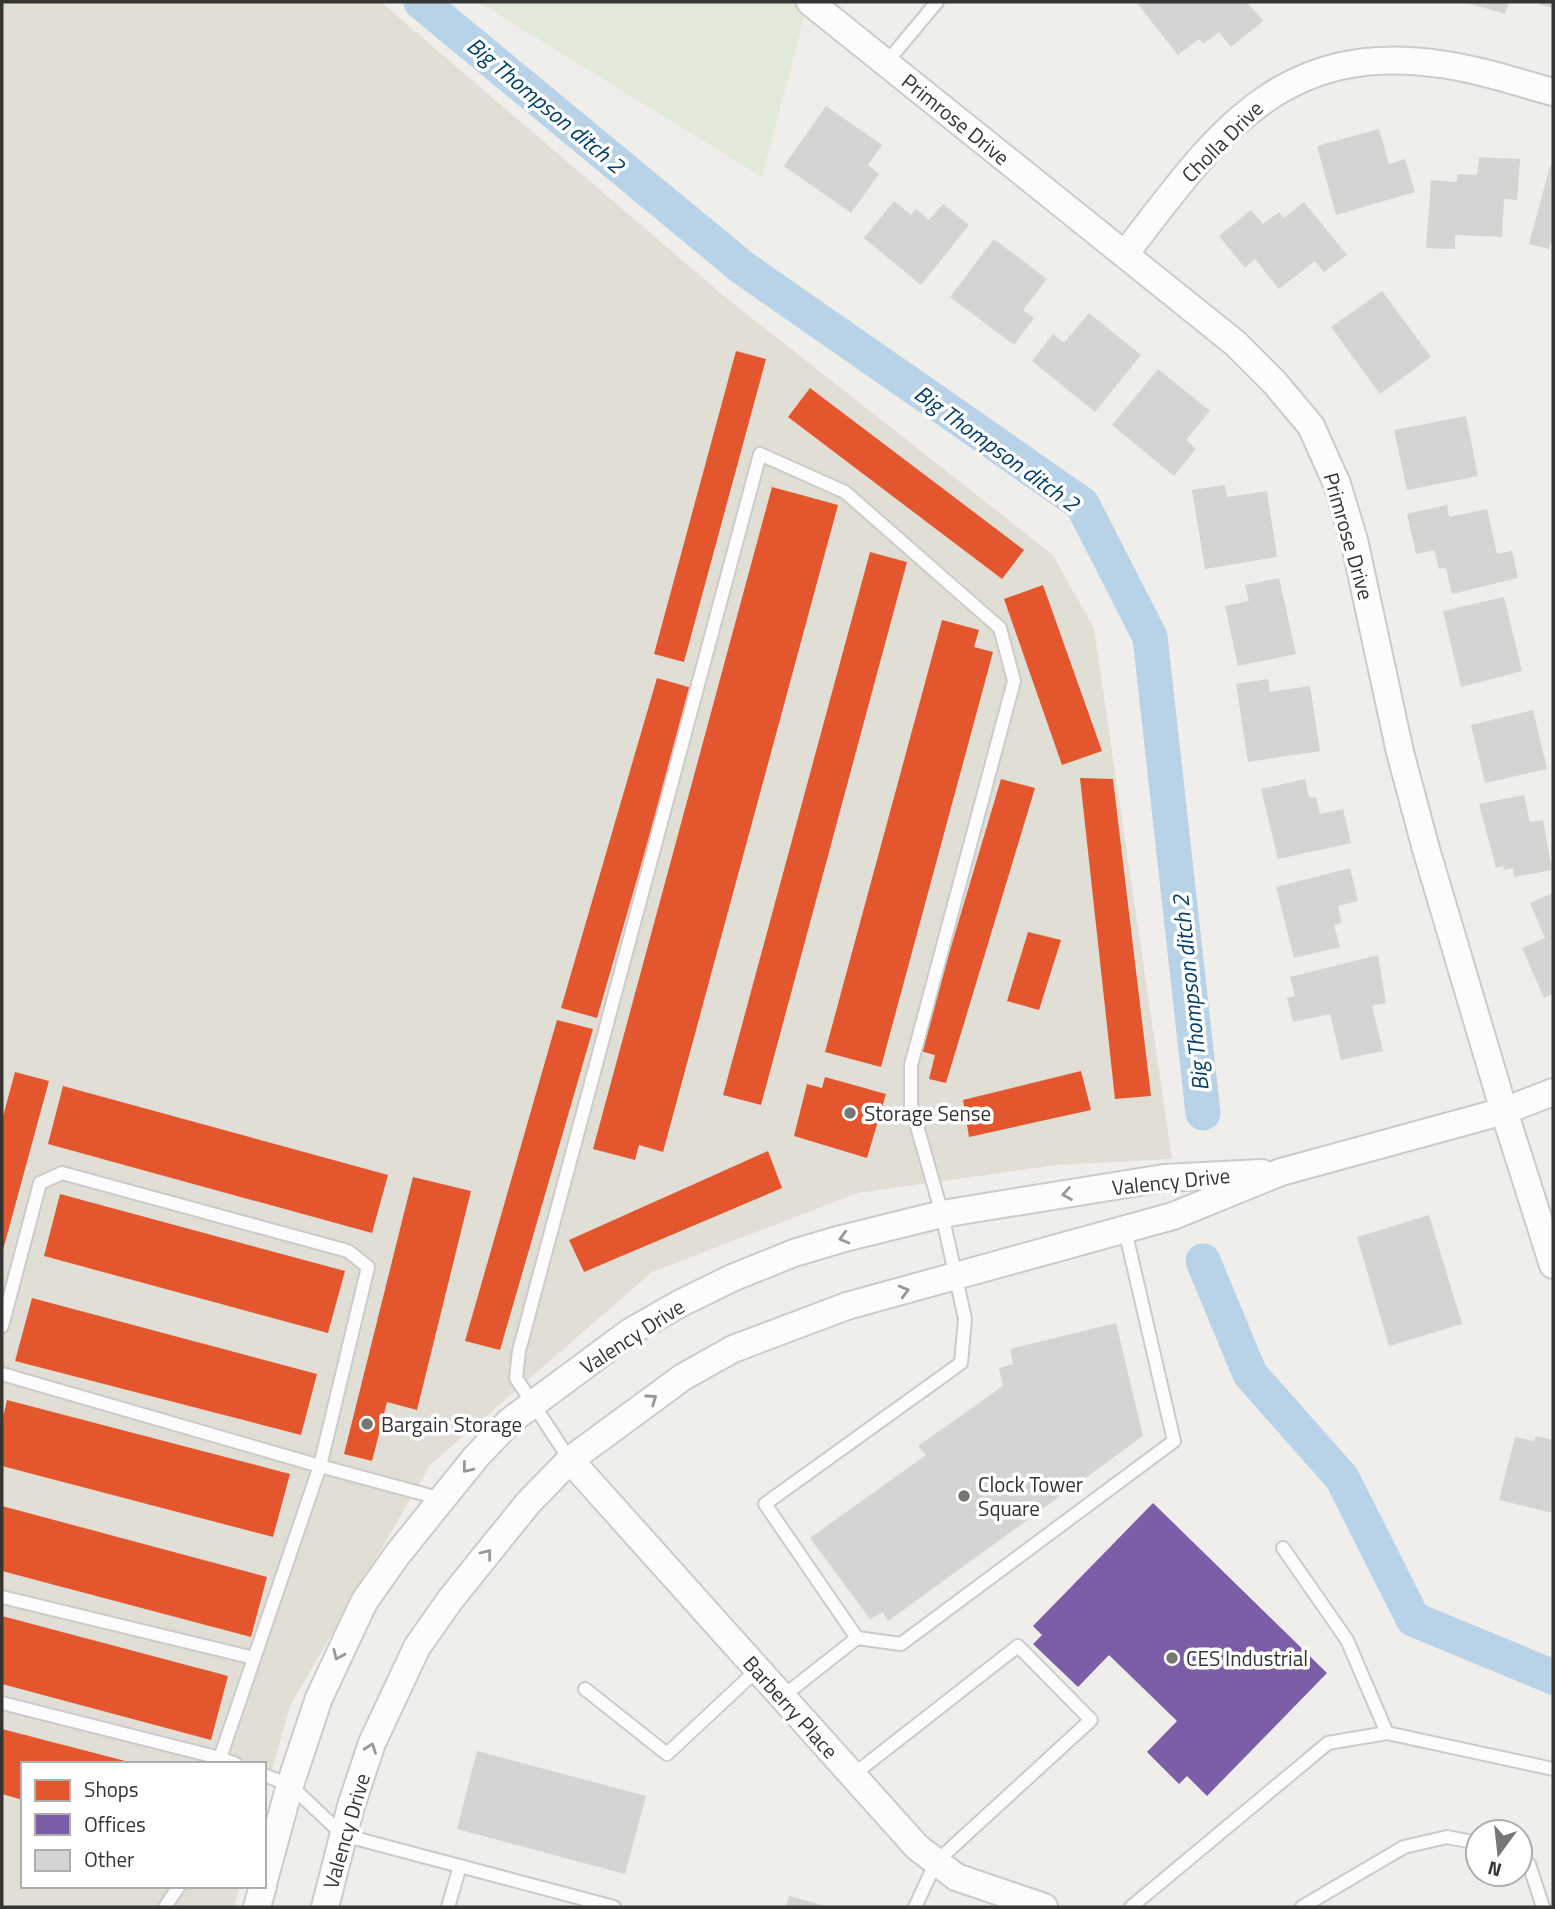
<svg xmlns="http://www.w3.org/2000/svg" width="1555" height="1909" viewBox="0 0 1555 1909" font-family="'Titillium Web',sans-serif">
<rect width="100%" height="100%" fill="#efeeeb"/>
<!-- built -->
<polygon fill="#e1ded6" points="2,2 381,2 725,297 1053,555 1094,629 1172,1159 1057,1165 858,1193 652,1272 430,1465 290,1706 264,1799 264,1764 23,1764 23,1886 240,1886 234,1907 2,1907"/>
<!-- green -->
<polygon fill="#e1ead9" points="478,2 808,2 762,177"/>
<!-- shops -->
<g fill="#e4572e">
<polygon points="736,351 766,359 684,662 654,654"/>
<polygon points="810,388 1024,550 1002,579 788,417"/>
<polygon points="772,487 838,505 663,1152 639,1145 635,1160 593,1149"/>
<polygon points="870,552 907,562 761,1105 723,1095"/>
<polygon points="1043,585 1102,751 1062,765 1004,599"/>
<polygon points="942,620 979,630 974,647 993,652 881,1067 825,1052"/>
<polygon points="657,678 692,688 597,1018 561,1008"/>
<polygon points="1080,778 1113,779 1151,1096 1115,1099"/>
<polygon points="1001,779 1035,788 946,1083 929,1079 935,1055 920,1051"/>
<polygon points="1028,932 1061,940 1039,1010 1007,1001"/>
<polygon points="557,1020 593,1029 500,1350 465,1341"/>
<polygon points="1081,1071 1091,1110 969,1137 963,1100"/>
<polygon points="15,1072 49,1081 3,1250 2,1120"/>
<polygon points="825,1077 886,1094 867,1158 794,1136 807,1084 822,1088"/>
<polygon points="63,1086 388,1175 372,1233 48,1144"/>
<polygon points="768,1151 782,1188 584,1272 569,1240"/>
<polygon points="413,1177 471,1191 417,1410 387,1402 372,1461 344,1454"/>
<polygon points="60,1194 345,1271 328,1333 44,1256"/>
<polygon points="32,1298 317,1374 301,1435 15,1361"/>
<polygon points="7,1400 290,1474 273,1537 2,1466 2,1422"/>
<polygon points="2,1506 267,1577 251,1637 2,1571"/>
<polygon points="2,1616 228,1676 211,1740 2,1684"/>
<polygon points="2,1729 133,1763 133,1764 23,1764 23,1800 2,1794"/>
</g>
<!-- offices -->
<polygon fill="#7b5ea7" points="1153,1503 1327,1673 1207,1796 1187,1776 1179,1784 1147,1752 1177,1721 1109,1655 1078,1687 1033,1644 1042,1635 1033,1626"/>
<g fill="none" stroke-linecap="round" stroke-linejoin="round">
<!-- canal -->
<g stroke="#b8d2e8" stroke-width="35">
<polyline points="421,2 743,268 1082,504 1150,637 1203,1113"/>
<polyline points="1203,1261 1250,1374 1342,1478 1413,1619 1553,1677"/>
</g>
</g>
<!-- building -->
<g fill="#d5d4d2">
<polygon points="1136,2 1247,2 1263,21 1231,47 1219,32 1203,44 1199,39 1178,55"/>
<polygon points="1464,2 1509,2 1505,14"/>
<polygon points="1540,2 1553,2 1553,8 1539,4"/>
<polygon points="826,106 882,145 868,165 879,174 851,213 784,166"/>
<polygon points="1379,129 1389,164 1405,159 1415,192 1336,215 1317,146"/>
<polygon points="1479,157 1520,159 1517,200 1504,199 1502,237 1455,235 1455,249 1426,248 1431,180 1457,182 1457,174 1477,175"/>
<polygon points="1550,166 1553,167 1553,243 1551,242 1549,249 1529,244"/>
<polygon points="894,201 911,215 916,209 929,220 943,204 969,225 921,285 864,238"/>
<polygon points="1304,202 1347,255 1324,272 1315,261 1279,289 1255,259 1245,268 1219,236 1251,210 1263,224 1279,212 1284,218"/>
<polygon points="994,239 1047,279 1023,310 1034,318 1014,345 950,297"/>
<polygon points="1382,291 1431,357 1380,394 1331,327"/>
<polygon points="1089,313 1141,355 1095,412 1032,361 1053,334 1064,343"/>
<polygon points="1158,369 1210,411 1186,440 1196,449 1174,476 1112,425"/>
<polygon points="1466,416 1478,476 1407,490 1394,430"/>
<polygon points="1225,485 1227,497 1267,491 1277,557 1205,569 1192,490"/>
<polygon points="1447,505 1449,517 1487,509 1497,554 1512,551 1518,578 1452,594 1446,568 1439,569 1434,550 1416,554 1407,514"/>
<polygon points="1279,578 1296,654 1238,666 1225,606 1249,601 1245,585"/>
<polygon points="1504,597 1522,671 1461,687 1443,611"/>
<polygon points="1268,679 1270,692 1310,686 1320,751 1248,762 1236,684"/>
<polygon points="1533,710 1547,769 1485,783 1471,725"/>
<polygon points="1305,779 1309,798 1316,797 1320,814 1343,809 1351,843 1278,859 1261,789"/>
<polygon points="1524,795 1530,822 1543,820 1552,870 1514,877 1513,868 1504,870 1503,866 1496,868 1479,804"/>
<polygon points="1350,868 1358,901 1338,906 1342,923 1334,925 1340,947 1294,958 1276,887"/>
<polygon points="1553,893 1553,994 1544,998 1522,948 1545,938 1530,903"/>
<polygon points="1378,955 1386,1003 1372,1006 1383,1051 1341,1060 1330,1014 1293,1022 1287,998 1295,996 1290,977"/>
<polygon points="1429,1215 1462,1324 1389,1346 1357,1237"/>
<polygon points="1116,1323 1143,1436 888,1621 883,1612 870,1619 810,1538 926,1455 918,1446 1003,1386 999,1368 1013,1364 1010,1349"/>
<polygon points="1536,1436 1553,1440 1553,1513 1499,1500 1515,1437 1534,1441"/>
<polygon points="477,1751 646,1796 625,1874 457,1829"/>
<polygon points="789,1896 826,1906 825,1907 786,1907"/>
</g>
<g fill="none" stroke-linecap="round" stroke-linejoin="round">
<defs>
<g id="lane">
<polyline points="886,63 937,2"/>
<polyline points="2,1326 40,1183 62,1173 348,1251 368,1267 320,1466 2,1374"/>
<polyline points="570,1460 516,1378 519,1351 760,454 845,492 1000,628 1014,681 911,1065 911,1105 942,1214 965,1319 961,1363 765,1504 857,1638"/>
<polyline points="1283,1548 1347,1640 1387,1733"/>
<polyline points="2,1597 254,1658"/>
<polyline points="585,1689 667,1754 758,1669"/>
<polyline points="782,1697 857,1638 901,1644 1174,1441 1125,1230"/>
<polyline points="2,1703 220,1758 219,1763"/>
<polyline points="236,1764 220,1758 320,1466 442,1499"/>
<polyline points="264,1775 290,1785 343,1835 614,1907"/>
<polyline points="853,1775 1018,1646 1091,1720 936,1862 915,1907"/>
<polyline points="1520,1860 1529,1864 1543,1907"/>
<polyline points="165,1907 179,1886"/>
<polyline points="448,1907 460,1866"/>
<polyline points="1131,1907 1328,1743 1387,1733 1553,1769"/>
<polyline points="1302,1907 1404,1847 1447,1837 1478,1843"/>
</g>
<g id="street">
<polyline points="810,2 1235,343 1274,382 1311,426 1337,484 1354,540 1400,752 1426,849 1504,1111 1553,1265"/>
<path d="M1125,254C1213,140 1277,40 1440,64C1478,69 1516,82 1553,92"/>
<polyline points="570,1460 917,1847 956,1877 1044,1907"/>
<polyline points="264,1880 290,1785 319,1698 364,1602 397,1555 442,1499 476,1457 510,1421 630,1332 679,1304 732,1278 794,1253 841,1239 942,1214 1164,1178 1262,1173"/>
<polyline points="257,1907 263,1886"/>
<polyline points="325,1907 351,1806 372,1743 417,1647 450,1600 495,1544 529,1502 570,1460 683,1377 733,1349 847,1306 1173,1216 1281,1172 1504,1111 1553,1092"/>
</g>
</defs>
<!-- lane casing -->
<use href="#lane" stroke="#cccbc9" stroke-width="16"/>
<!-- street casing -->
<use href="#street" stroke="#cccbc9" stroke-width="30"/>
<!-- lane -->
<use href="#lane" stroke="#fdfcfc" stroke-width="12"/>
<!-- street -->
<use href="#street" stroke="#fdfcfc" stroke-width="26"/>
</g>
<!-- one-way arrows -->
<defs><path id="oneway-chevron" d="M-2-3.5L2.5 0L-2 3.5" fill="none" stroke-width="1.6" stroke-linecap="round" stroke-linejoin="round" transform="scale(1.75)"/></defs>
<g stroke="#999897">
<use href="#oneway-chevron" transform="translate(1067 1194) rotate(171)"/>
<use href="#oneway-chevron" transform="translate(844 1238) rotate(165)"/>
<use href="#oneway-chevron" transform="translate(904 1291) rotate(-15)"/>
<use href="#oneway-chevron" transform="translate(652 1399) rotate(-35)"/>
<use href="#oneway-chevron" transform="translate(467 1468) rotate(129)"/>
<use href="#oneway-chevron" transform="translate(487 1554) rotate(-52)"/>
<use href="#oneway-chevron" transform="translate(338 1655) rotate(114)"/>
<use href="#oneway-chevron" transform="translate(371 1748) rotate(-70)"/>
</g>
<!-- markers -->
<g fill="#767673" stroke="#fff" stroke-width="2.5">
<circle cx="850" cy="1113" r="7"/>
<circle cx="367" cy="1424" r="7"/>
<circle cx="964" cy="1496" r="7"/>
<circle cx="1172" cy="1658" r="7"/>
</g>
<g text-anchor="middle" dominant-baseline="central" stroke-width="7" stroke-linejoin="round" paint-order="stroke">
<!-- street labels -->
<g font-size="21" fill="#353532" stroke="#fff">
<text transform="translate(956 119) rotate(39)">Primrose Drive</text>
<text transform="translate(1222 141) rotate(-45)">Cholla Drive</text>
<text transform="translate(1349 536) rotate(74)">Primrose Drive</text>
<text transform="translate(1171 1181) rotate(-6)">Valency Drive</text>
<text transform="translate(632 1336) rotate(-33)">Valency Drive</text>
<text transform="translate(791 1707) rotate(48)">Barberry Place</text>
<text transform="translate(346 1831) rotate(-74)">Valency Drive</text>
</g>
<!-- poi labels -->
<g font-size="21" fill="#353532" stroke="#fff" text-anchor="start">
<text x="864" y="1113">Storage Sense</text>
<text x="381" y="1424">Bargain Storage</text>
<text x="978" y="1484">Clock Tower<tspan x="978" dy="24">Square</tspan></text>
<text x="1186" y="1658">CES Industrial</text>
</g>
<!-- water labels -->
<g font-size="23" font-style="italic" fill="#02416b" stroke="#fff">
<text transform="translate(546 105) rotate(40)">Big Thompson ditch 2</text>
<text transform="translate(997 448) rotate(36)">Big Thompson ditch 2</text>
<text transform="translate(1190 993) rotate(-96)">Big Thompson ditch 2</text>
</g>
</g>
<!-- border -->
<rect width="1555" height="1909" fill="none" stroke="#353532" stroke-width="7"/>
<!-- legend -->
<rect x="21" y="1762" width="245" height="126" fill="#ffffff" stroke="#aeaead" stroke-width="2"/>
<rect x="35" y="1780" width="35" height="21" fill="#e4572e" stroke="#aeaead" stroke-width="2"/>
<text x="84" y="1797" font-size="21" fill="#353532">Shops</text>
<rect x="35" y="1814" width="35" height="21" fill="#7b5ea7" stroke="#aeaead" stroke-width="2"/>
<text x="84" y="1832" font-size="21" fill="#353532">Offices</text>
<rect x="35" y="1850" width="35" height="21" fill="#d5d4d2" stroke="#aeaead" stroke-width="2"/>
<text x="84" y="1867" font-size="21" fill="#353532">Other</text>
<!-- north arrow -->
<g transform="translate(1499 1853) rotate(195)"><circle r="33" fill="#ffffff" stroke="#aeaead" stroke-width="2"/>
<path d="M0-5L12 26L0 18L-12 26Z" fill="#767673"/>
<text y="-10" font-size="19" font-weight="bold" text-anchor="middle" fill="#353532">N</text>
</g>
</svg>
